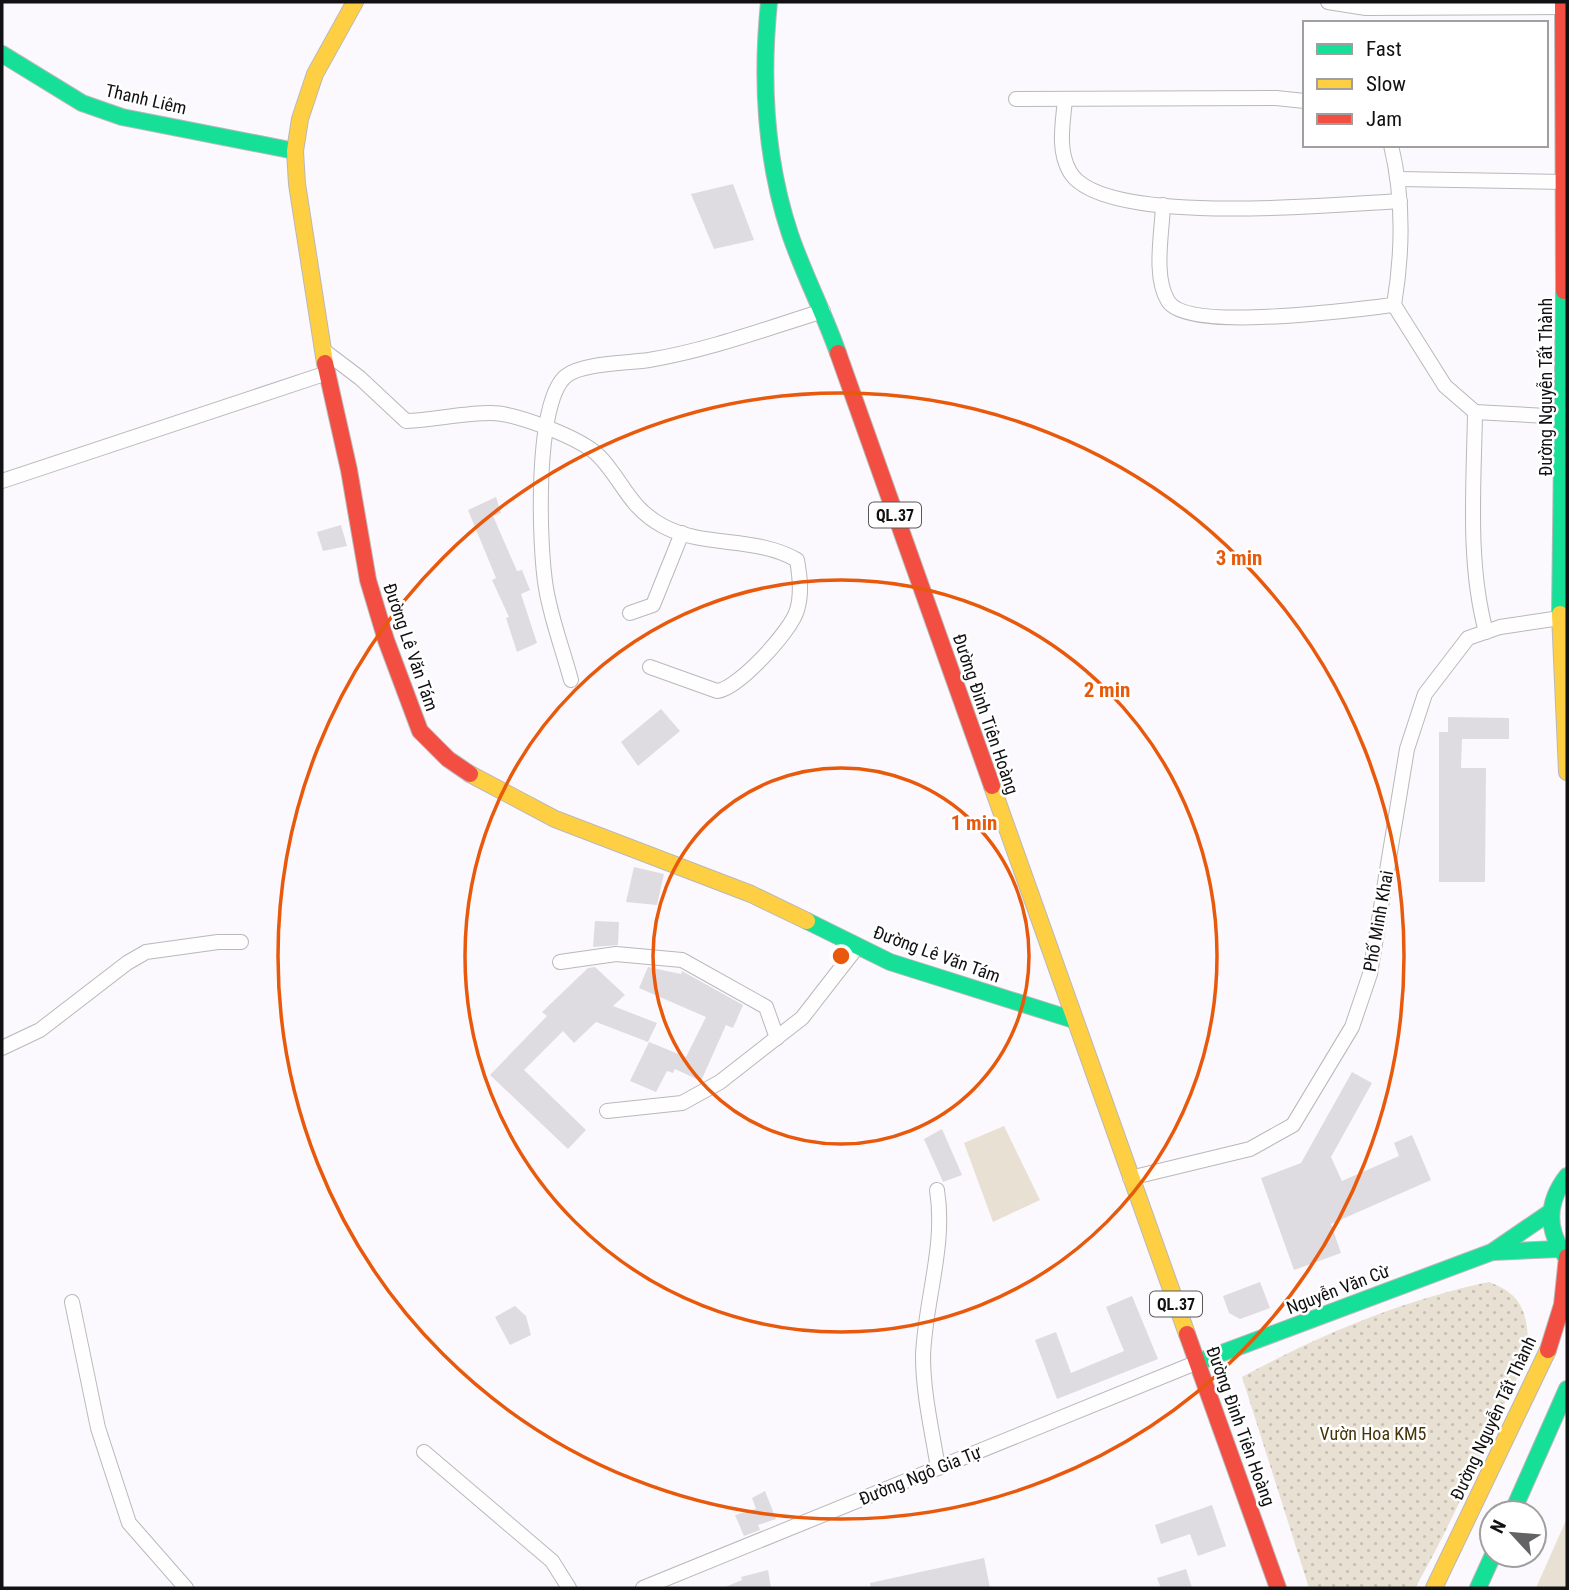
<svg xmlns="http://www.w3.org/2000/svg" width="1569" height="1590" viewBox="0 0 1569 1590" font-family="'Roboto Condensed',sans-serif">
<defs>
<pattern id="park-dots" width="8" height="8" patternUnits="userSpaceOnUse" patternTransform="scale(1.75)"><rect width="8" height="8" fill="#e8e0d2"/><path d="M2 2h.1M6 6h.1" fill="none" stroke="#c6bfb3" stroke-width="1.8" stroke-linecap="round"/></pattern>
</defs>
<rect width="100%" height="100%" fill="#fbf9fd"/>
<!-- park -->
<path fill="url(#park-dots)" d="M1489,1282C1518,1293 1526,1307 1528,1338C1529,1360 1511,1389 1502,1409C1475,1470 1448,1530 1415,1588H1309L1242,1377C1319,1335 1403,1300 1489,1282Z"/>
<!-- garden -->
<g fill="#e8e0d2">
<polygon points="1004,1126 1040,1200 993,1222 964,1143"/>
<polygon points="1567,1518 1567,1588 1536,1588"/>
</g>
<!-- building -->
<g fill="#dedce0">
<polygon points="733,184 754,240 714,249 691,194"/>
<polygon points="496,497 501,513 493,516 517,571 522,570 530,590 521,594 537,643 517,652 506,618 509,617 492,580 496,578 468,510"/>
<polygon points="341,525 347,546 323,551 317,532"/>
<polygon points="661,709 680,731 638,766 621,742"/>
<polygon points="1448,717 1509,718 1509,739 1462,739 1461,768 1486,768 1485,882 1439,882 1439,732 1448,732"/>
<polygon points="634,867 664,874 657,905 626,902"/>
<polygon points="595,921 619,922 618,945 593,947"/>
<polygon points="595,967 625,995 613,1006 657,1023 648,1042 596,1022 574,1043 563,1031 524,1070 586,1130 568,1149 490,1075 547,1016 542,1012 588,968"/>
<polygon points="648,967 681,974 682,971 743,1005 733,1028 726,1025 701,1081 675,1069 673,1073 667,1071 656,1092 630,1081 649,1042 686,1057 706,1017 639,988"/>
<polygon points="1352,1072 1372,1083 1331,1157 1342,1181 1399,1156 1394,1143 1412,1135 1431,1180 1331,1224 1341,1253 1294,1270 1261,1178 1301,1163"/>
<polygon points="942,1129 962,1175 943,1182 924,1139"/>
<polygon points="1260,1282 1270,1308 1240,1319 1229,1313 1223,1296"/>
<polygon points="1132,1296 1158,1359 1057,1399 1035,1340 1056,1332 1071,1373 1124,1351 1106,1307"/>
<polygon points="515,1306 526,1316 531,1335 510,1345 495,1317"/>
<polygon points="765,1491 776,1519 758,1525 760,1530 744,1536 735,1515 756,1509 752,1498"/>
<polygon points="1212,1505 1226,1546 1198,1556 1190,1534 1161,1544 1155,1525"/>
<polygon points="984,1558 990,1588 871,1588 870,1583"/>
<polygon points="1186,1569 1192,1588 1161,1588 1157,1578"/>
<polygon points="768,1570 771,1588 723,1588 742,1580 741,1577"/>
</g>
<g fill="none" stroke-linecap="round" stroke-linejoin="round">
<defs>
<g id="street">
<polyline points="1328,2 1366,8 1563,7"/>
<polyline points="1016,99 1276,98 1305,101"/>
<path d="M1065,99C1063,123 1057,150 1070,172C1103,228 1340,204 1400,201"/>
<path d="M1391,145C1404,199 1403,251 1394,305L1445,386L1475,412L1565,417"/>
<polyline points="1399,179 1564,182"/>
<path d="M1163,205C1162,234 1153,276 1168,301C1187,333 1357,309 1394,305"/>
<path d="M323,350L360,378L406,421C434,420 462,413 491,413C516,413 581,438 599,456C623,481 629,508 663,526C704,548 756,536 797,560C800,577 802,594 797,610C792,630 738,689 717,691L650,667"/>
<path d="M1475,412C1474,484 1467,562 1486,632"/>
<polyline points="2,481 327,373"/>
<polyline points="630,613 653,605 682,533"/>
<path d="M571,680C563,650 551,619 546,588C539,548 534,402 566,376C581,363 629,363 649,360C709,350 765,329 823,311"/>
<polyline points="560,962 616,954 682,960 766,1007 777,1038"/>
<polyline points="2,1048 40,1030 127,963 146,952 218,942 241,942"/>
<polyline points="607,1111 682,1103 720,1082 802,1018 858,946"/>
<polyline points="1130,1178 1250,1149 1293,1125 1352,1027 1370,974 1407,749 1425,694 1468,638 1500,627 1560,618"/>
<path d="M937,1190C946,1246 925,1300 923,1356C923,1393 932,1431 938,1468"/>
<polyline points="72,1302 98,1428 129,1523 186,1588"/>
<polyline points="424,1452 552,1561 569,1588"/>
<polyline points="643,1588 1198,1362"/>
</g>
<g id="fast">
<path d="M769,2C761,81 765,159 790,234C804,275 824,313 838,353"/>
<polyline points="2,54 82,103 122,117 295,151"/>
<polyline points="1560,614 1564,291"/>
<polyline points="807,921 890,962 1074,1020"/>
<path d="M1567,1176C1546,1203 1546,1231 1567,1258"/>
<polyline points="1493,1252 1559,1249"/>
<polyline points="1198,1362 1492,1252 1549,1213"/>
<polyline points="1512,1513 1567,1389"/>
<polyline points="1478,1588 1493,1555"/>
</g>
<g id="slow">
<polyline points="325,363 297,184 295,151 300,119 315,74 355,2"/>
<polyline points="1560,614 1567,772"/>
<polyline points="470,774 555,819 751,894 807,921"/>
<polyline points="992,786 1187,1334"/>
<polyline points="1434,1588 1548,1350"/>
</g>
<g id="jam">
<polyline points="1563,2 1564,291"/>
<polyline points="838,353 992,786"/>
<polyline points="325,363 349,470 368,580 386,640 420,731 448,759 470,774"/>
<polyline points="1187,1334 1278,1588"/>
<polyline points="1548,1350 1562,1305 1567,1257"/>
</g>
</defs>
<!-- street casing -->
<use href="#street" stroke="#b9b8ba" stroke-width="16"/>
<!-- fast casing -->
<use href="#fast" stroke="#b9b8ba" stroke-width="18"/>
<!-- slow casing -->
<use href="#slow" stroke="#b9b8ba" stroke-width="18"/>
<!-- jam casing -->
<use href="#jam" stroke="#b9b8ba" stroke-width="18"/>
<!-- street -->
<use href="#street" stroke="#fefeff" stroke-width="14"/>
<!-- fast -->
<use href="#fast" stroke="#16e098" stroke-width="16"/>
<!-- slow -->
<use href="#slow" stroke="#ffcf43" stroke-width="16"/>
<!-- jam -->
<use href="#jam" stroke="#f24e42" stroke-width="16"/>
</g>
<!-- distance rings -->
<g fill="none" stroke="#e8590c" stroke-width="3.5">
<circle cx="841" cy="956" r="188"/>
<circle cx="841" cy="956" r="376"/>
<circle cx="841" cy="956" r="563"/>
</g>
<g text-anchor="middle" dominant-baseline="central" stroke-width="5" stroke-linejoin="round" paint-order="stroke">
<!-- shield labels -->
<g fill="#fff" stroke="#585859" stroke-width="2">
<rect x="869" y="502.5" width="52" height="25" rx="5"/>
<rect x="1150" y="1291.5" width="52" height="25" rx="5"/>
</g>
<g font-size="16" font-weight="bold" fill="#111012">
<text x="895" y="515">QL.37</text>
<text x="1176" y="1304">QL.37</text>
</g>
<!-- street labels -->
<g font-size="18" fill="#111012" stroke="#fff">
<text transform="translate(146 99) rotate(13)">Thanh Liêm</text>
<text transform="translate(1545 387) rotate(-90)">Đường Nguyễn Tất Thành</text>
<text transform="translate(411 647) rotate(71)">Đường Lê Văn Tám</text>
<text transform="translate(986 714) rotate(71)">Đường Đinh Tiên Hoàng</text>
<text transform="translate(1378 921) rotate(-80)">Phố Minh Khai</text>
<text transform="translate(937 954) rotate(20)">Đường Lê Văn Tám</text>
<text transform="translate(1338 1289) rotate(-21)">Nguyễn Văn Cừ</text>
<text transform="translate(1493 1418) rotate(-65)">Đường Nguyễn Tất Thành</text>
<text transform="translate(1241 1426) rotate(70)">Đường Đinh Tiên Hoàng</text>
<text transform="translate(920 1475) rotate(-22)">Đường Ngô Gia Tự</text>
</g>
<!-- park labels -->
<g font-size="18" fill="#453508" stroke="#fff">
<text x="1373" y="1433">Vườn Hoa KM5</text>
</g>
</g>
<circle cx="841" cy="956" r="10" fill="#e8590c" stroke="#fff" stroke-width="3.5"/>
<g font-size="21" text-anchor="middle" font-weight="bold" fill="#e8590c" stroke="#fff" stroke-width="5" stroke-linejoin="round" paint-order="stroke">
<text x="1239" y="565">3 min</text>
<text x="1107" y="697">2 min</text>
<text x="974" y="830">1 min</text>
</g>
<!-- border -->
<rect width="1569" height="1590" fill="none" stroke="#111012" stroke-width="7"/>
<!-- legend -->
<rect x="1303" y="21" width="245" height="126" fill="#ffffff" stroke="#a09fa0" stroke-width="2"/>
<rect x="1317" y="44" width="35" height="10" fill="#16e098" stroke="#a09fa0" stroke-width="2"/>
<text x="1366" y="56" font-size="21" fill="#111012">Fast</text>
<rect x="1317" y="79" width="35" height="10" fill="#ffcf43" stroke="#a09fa0" stroke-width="2"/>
<text x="1366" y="91" font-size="21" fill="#111012">Slow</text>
<rect x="1317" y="114" width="35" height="10" fill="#f24e42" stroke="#a09fa0" stroke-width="2"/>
<text x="1366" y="126" font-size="21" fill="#111012">Jam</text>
<!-- north arrow -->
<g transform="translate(1513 1534) rotate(296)"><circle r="33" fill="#ffffff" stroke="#a09fa0" stroke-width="2"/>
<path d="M0-5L12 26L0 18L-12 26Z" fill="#636264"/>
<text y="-10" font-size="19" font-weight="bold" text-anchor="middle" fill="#111012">N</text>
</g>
</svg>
